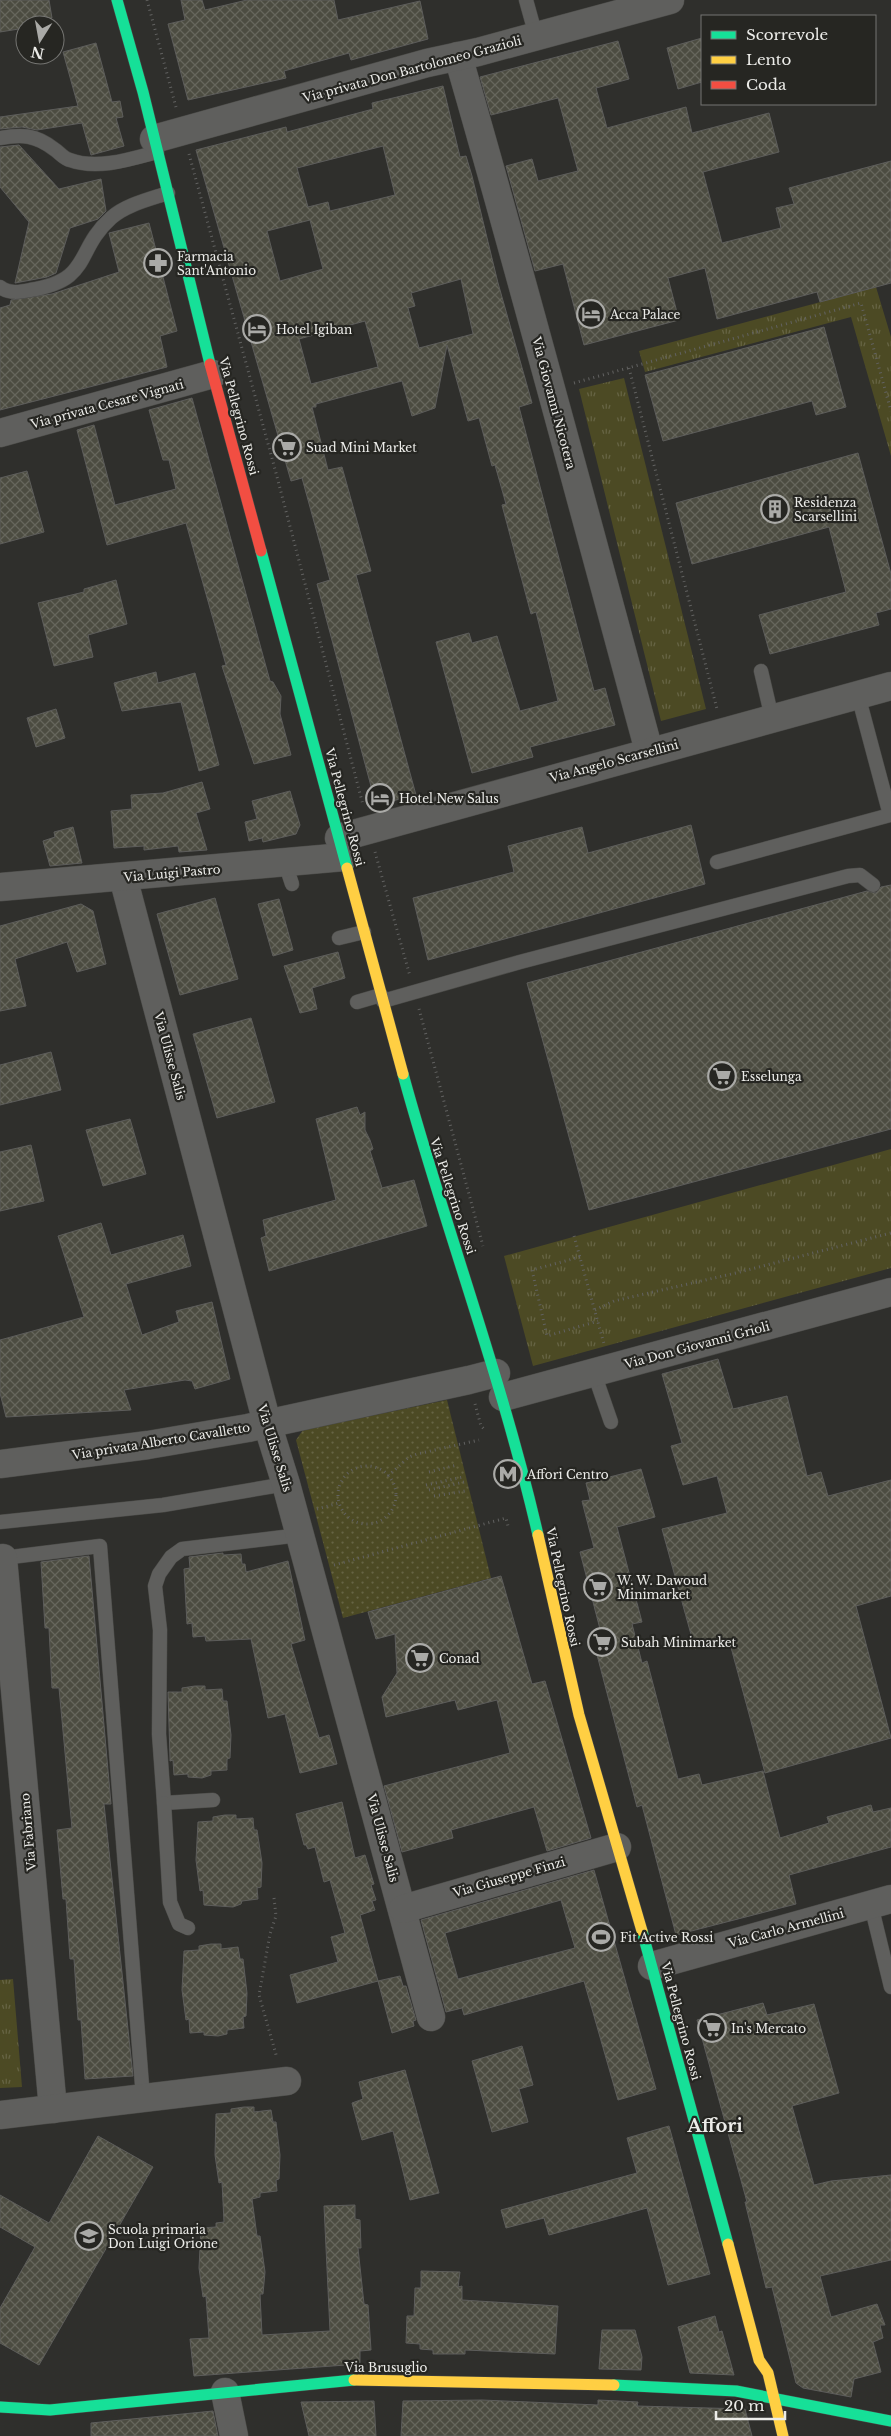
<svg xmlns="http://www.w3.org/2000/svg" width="891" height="2436" viewBox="0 0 891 2436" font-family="'Libre Baskerville',serif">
<defs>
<pattern id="grass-tufts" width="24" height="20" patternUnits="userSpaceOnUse" patternTransform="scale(1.25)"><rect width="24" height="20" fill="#4c4a24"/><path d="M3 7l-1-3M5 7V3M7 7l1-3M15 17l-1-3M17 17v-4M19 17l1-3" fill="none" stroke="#666444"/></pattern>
<pattern id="garden-dots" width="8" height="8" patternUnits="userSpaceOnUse" patternTransform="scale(1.25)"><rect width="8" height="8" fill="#4c4a24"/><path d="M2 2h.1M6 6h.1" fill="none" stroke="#666444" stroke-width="1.8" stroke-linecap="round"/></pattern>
<pattern id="building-cross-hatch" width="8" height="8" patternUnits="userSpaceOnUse" patternTransform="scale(1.25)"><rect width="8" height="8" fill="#4c4c41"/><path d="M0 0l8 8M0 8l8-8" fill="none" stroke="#66665c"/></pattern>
</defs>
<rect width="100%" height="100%" fill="#2f2f2c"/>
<!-- grass -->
<g fill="url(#grass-tufts)">
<polygon points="876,287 891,337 891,456 851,317 645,372 639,351"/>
<polygon points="624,378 706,709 661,721 579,389"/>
<polygon points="891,1149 891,1268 533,1366 504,1256"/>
<polygon points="13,1979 22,2087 0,2088 0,1980"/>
</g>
<!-- garden -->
<polygon fill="url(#garden-dots)" points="447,1400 491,1578 343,1618 296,1440 303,1430"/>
<!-- building -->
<g fill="url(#building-cross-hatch)" stroke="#5d5d5b" fill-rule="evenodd">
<polygon points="0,0 49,0 52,18 34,21 34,25 25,25 25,28 0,32"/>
<polygon points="181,0 202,0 205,10 247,0 334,0 338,20 420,1 428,39 351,60 349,53 284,71 286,78 188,100 168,24 185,20"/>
<polygon points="702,38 702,82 678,89 667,48"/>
<polygon points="618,41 629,79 596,88 607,128 686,107 692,133 769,113 779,152 703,172 722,243 781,228 776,208 794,204 789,188 891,161 891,283 820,302 817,292 717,319 705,268 668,278 679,320 584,345 563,264 535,271 506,166 532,159 538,181 578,171 558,98 491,115 480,77"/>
<polygon points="96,43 112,102 120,101 123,117 116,118 124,146 91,155 82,123 37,130 22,127 0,129 0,117 78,106 63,52"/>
<path d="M443,86L460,157L466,156L472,176L498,283L532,403L519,407L594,691L605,688L615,725L530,747L533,757L472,773L436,642L469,633L472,643L497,636L520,711L558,701L536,612L531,614L502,505L506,504L495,465L492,466L479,418L468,421L447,345L435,408L412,416L402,381L316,404V407H312L328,470L342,467L371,571L356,575L416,795L376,805L317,584L330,580L302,478L291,481L196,150L286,127L287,132L373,109L372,103ZM383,146L395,195L330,211L328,202L308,207L297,168ZM310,220L323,269L280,281L267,231ZM461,279L473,334L419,348L408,308L415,306L411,293ZM365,321L378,367L311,384L299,339Z"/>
<polygon points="19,145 59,189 101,179 106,211 98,219 70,228 56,273 47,277 15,283 29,222 0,187 0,147"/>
<polygon points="149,223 177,331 160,336 167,367 0,410 0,308 10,305 11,300 52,294 119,272 109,233"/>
<polygon points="824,327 846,407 816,415 812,401 663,441 645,375"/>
<polygon points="192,398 270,681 273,682 281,696 280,714 291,755 254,764 222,666 226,665 186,523 107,545 77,430 94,425 115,505 176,489 169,460 163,460 149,410"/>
<polygon points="858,453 891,574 891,609 876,613 879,625 770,654 759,615 846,592 829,527 692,564 676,503"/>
<polygon points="27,471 44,532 0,544 0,478"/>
<polygon points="116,580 127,624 88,635 93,657 54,666 38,603 84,592 84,589"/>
<polygon points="156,672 158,683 195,673 219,765 199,771 181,702 122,711 114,683"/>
<polygon points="56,709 65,738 36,747 27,718"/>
<polygon points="202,782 210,809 196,813 207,850 179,852 178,846 144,850 144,846 114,848 111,811 132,809 131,795 163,793"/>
<polygon points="290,791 300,825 296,834 263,842 262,838 249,841 245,822 257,819 252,801"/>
<polygon points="691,825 705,884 428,960 413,898 514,872 508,846 582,827 588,853"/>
<polygon points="73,827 82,863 50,866 43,841 55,837 54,832"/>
<polygon points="891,885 891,1129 589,1210 527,983 867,891 876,893 881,887"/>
<polygon points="215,898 238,979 180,995 157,914"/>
<polygon points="279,899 293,950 273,956 258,904"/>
<polygon points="81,904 93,911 106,964 77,972 67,942 15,959 26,1006 0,1011 0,926"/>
<polygon points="338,952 345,978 312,988 317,1009 300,1013 284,966"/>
<polygon points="251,1018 275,1102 217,1118 193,1034"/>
<polygon points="51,1052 61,1090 0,1105 0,1065"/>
<polygon points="357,1107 360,1115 365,1112 365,1130 370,1140 373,1149 370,1151 382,1188 414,1180 427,1226 269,1271 261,1238 266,1236 263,1220 336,1200 316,1119"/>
<polygon points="130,1119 146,1174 103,1186 86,1130"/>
<polygon points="31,1145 44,1201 0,1211 0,1152"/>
<polygon points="101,1223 111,1255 183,1235 191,1266 126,1284 142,1335 179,1322 176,1311 212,1302 230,1379 195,1389 192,1381 185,1380 124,1390 131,1410 6,1417 0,1393 0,1340 84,1317 58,1236"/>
<polygon points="718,1359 733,1409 787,1396 807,1476 821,1472 828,1496 891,1480 891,1596 856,1606 891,1738 765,1773 729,1640 695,1649 662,1529 727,1513 717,1476 683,1485 671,1446 682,1443 662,1374"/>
<polygon points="641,1469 655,1517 617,1527 642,1622 632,1624 642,1663 647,1661 678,1779 699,1774 702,1785 763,1771 780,1838 829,1823 827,1817 871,1805 873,1812 891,1808 891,1847 789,1875 796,1904 676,1935 642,1805 637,1807 591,1632 600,1629 580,1552 594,1548 582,1501 590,1500 586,1483"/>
<polygon points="223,1553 223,1555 241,1554 242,1564 245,1564 246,1572 288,1561 305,1640 291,1644 319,1738 329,1735 337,1764 300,1773 285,1714 268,1718 251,1639 206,1641 205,1636 193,1637 192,1623 187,1624 184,1569 190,1568 189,1557"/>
<polygon points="89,1556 111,1804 104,1804 133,2076 85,2079 81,2020 78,2020 74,1959 70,1959 66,1899 63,1899 57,1830 72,1828 59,1688 52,1688 49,1628 45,1628 41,1562"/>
<polygon points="501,1576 532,1684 545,1681 591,1838 547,1851 534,1807 451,1830 453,1838 402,1852 384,1786 510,1753 497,1700 458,1710 455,1700 386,1717 382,1697 397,1673 395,1634 376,1639 368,1612"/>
<polygon points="195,1686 205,1686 205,1690 222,1689 223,1701 227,1701 231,1735 230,1758 227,1759 227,1770 211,1771 211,1775 202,1778 188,1777 188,1774 174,1775 173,1760 170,1761 170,1758 168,1692 182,1692 182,1688"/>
<polygon points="342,1802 355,1858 365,1855 374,1884 371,1885 376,1900 372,1901 375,1910 360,1915 378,1981 297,2003 290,1975 338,1962 331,1937 345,1933 330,1880 324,1882 315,1847 308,1849 306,1845 304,1845 296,1814"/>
<polygon points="225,1815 236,1815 236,1819 253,1818 254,1830 257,1830 262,1863 261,1887 257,1888 258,1899 242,1901 241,1904 233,1907 204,1905 203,1890 200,1891 196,1860 198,1822 213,1821 213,1817"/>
<path d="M594,1870L656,2089L618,2100L584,1981L464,2015L462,2008L446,2012L421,1920ZM561,1900L575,1948L458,1979L445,1933Z"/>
<polygon points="211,1944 221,1944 221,1949 238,1947 240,1959 243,1959 247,1993 246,2016 243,2017 244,2028 227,2030 227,2034 218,2036 204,2035 204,2032 190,2033 189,2019 186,2020 182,1990 184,1951 199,1950 199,1946"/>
<polygon points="400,1976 403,1986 406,1986 416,2020 413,2021 414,2026 392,2033 378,1981"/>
<polygon points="763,2003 767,2015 814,2004 839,2093 792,2106 814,2185 831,2181 891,2175 891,2260 820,2276 831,2317 877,2304 885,2325 880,2325 883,2338 873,2342 881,2372 854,2379 851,2397 803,2388 796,2383 772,2287 766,2288 745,2202 747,2202 697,2020"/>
<polygon points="522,2046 533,2085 519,2089 528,2122 492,2132 472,2061"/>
<polygon points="405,2070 439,2193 410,2200 393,2131 362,2140 352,2103 363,2099 359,2082"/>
<polygon points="244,2107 254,2107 254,2112 271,2110 273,2122 276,2122 280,2155 279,2179 276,2180 277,2191 260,2193 260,2197 252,2199 257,2236 260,2236 265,2272 263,2294 260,2294 262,2335 330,2331 324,2206 355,2205 355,2219 360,2220 361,2248 358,2248 364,2304 368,2305 371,2350 360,2351 360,2364 194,2376 190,2339 209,2338 206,2296 203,2297 199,2268 201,2228 216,2227 216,2223 224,2222 222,2182 219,2183 215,2155 216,2114 231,2113 231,2109"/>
<polygon points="669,2126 710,2274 668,2285 647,2208 549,2235 544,2218 506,2228 501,2210 637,2173 627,2138"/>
<polygon points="98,2136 153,2167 39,2365 0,2343 0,2308 35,2247 0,2227 0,2195 49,2223"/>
<polygon points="421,2271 460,2272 458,2287 462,2286 462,2300 558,2306 555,2354 465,2350 465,2354 433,2354 433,2350 420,2349 420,2344 406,2343 407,2316 414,2316 415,2288 421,2288"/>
<polygon points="715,2316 719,2332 722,2331 734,2375 690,2373 678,2327"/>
<polygon points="602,2330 635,2330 642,2357 641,2370 599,2369"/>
<polygon points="482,2400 598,2405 598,2400 619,2401 638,2402 637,2406 745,2409 752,2436 401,2436 403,2401"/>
<polygon points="374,2401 376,2436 309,2436 301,2402"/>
<polygon points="213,2411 218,2436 91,2436 91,2423"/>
</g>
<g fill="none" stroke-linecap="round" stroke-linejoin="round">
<defs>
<g id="lane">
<polyline points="526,0 536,36"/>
<path d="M0,138C22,134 36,135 54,149C59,152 64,159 70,160C97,170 131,159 157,152"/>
<path d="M0,287C9,294 20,292 30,290C93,280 74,251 111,218C125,205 150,199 168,193"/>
<polyline points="761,671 772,718"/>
<polyline points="717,862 890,815 858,695"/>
<polyline points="285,863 292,884"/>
<polyline points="339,938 364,932"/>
<polyline points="383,1001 520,962 848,876 860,875 873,885"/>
<polyline points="357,1002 381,995"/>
<polyline points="594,1373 611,1422"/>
<polyline points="0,1522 163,1505 286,1484"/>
<polyline points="3,1558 100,1546 143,2098"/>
<polyline points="213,1800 164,1803 159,1734 160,1630 155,1586 159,1574 171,1557 182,1549 300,1535"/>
<polyline points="164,1803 170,1902 179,1924 188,1928"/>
<polyline points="871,1905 891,1987"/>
</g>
<g id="street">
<path d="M458,56C525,287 586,519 649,751"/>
<polyline points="154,139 427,63 478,52 670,0"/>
<polyline points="0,433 213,374"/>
<polyline points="339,838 891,686"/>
<polyline points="123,877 267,1423 286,1484 431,2017"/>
<polyline points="0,887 344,857"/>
<polyline points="503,1397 891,1292"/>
<polyline points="0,1464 148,1445 248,1428 469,1380 496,1373"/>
<polyline points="0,1559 3,1558 53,2109"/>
<polyline points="403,1909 617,1847"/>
<polyline points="652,1966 891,1899"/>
<polyline points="0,2115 287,2081"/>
<polyline points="225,2392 234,2436"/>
</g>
<g id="fast">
<polyline points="117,0 143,92 210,364"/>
<polyline points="261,551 347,868"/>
<path d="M403,1074C445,1228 502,1378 538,1535"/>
<polyline points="642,1931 728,2244"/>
<polyline points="614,2385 736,2391 891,2421"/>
<polyline points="0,2407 50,2410 354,2380"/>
</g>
<g id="slow">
<polyline points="347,868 403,1074"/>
<polyline points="538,1535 579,1715 642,1931"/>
<polyline points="728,2244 759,2360 768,2373 783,2436"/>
<polyline points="354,2380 614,2385"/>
</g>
<polyline id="jam" points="210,364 261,551"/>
</defs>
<!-- lane casing -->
<use href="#lane" stroke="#4a4a47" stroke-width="15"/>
<!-- street casing -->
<use href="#street" stroke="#4a4a47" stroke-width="29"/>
<!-- fast casing -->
<use href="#fast" stroke="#4a4a47" stroke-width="12"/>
<!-- slow casing -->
<use href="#slow" stroke="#4a4a47" stroke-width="12"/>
<!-- jam casing -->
<use href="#jam" stroke="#4a4a47" stroke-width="12"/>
<!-- path -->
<g stroke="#626261" stroke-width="3" stroke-dasharray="1 4" stroke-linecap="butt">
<polyline points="147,0 176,107"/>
<polyline points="189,154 276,473 363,805"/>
<polyline points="629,368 717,709"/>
<polyline points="574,383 861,303 891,411"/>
<polyline points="375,852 410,976"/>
<polyline points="419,1009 483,1246"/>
<polyline points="574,1236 604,1344"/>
<polyline points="580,1257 532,1270 547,1336 598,1321"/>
<polyline points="595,1310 614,1301 736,1273 891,1233"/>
<polyline points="475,1404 481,1426 485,1430"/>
<circle cx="367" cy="1495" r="29"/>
<polyline points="429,1472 457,1465"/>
<polyline points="388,1476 409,1457 417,1454 479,1440"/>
<polyline points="426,1485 463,1477"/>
<polyline points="429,1490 464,1482"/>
<polyline points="434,1496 465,1491"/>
<polyline points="317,1509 339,1503"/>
<polyline points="334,1565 506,1518 508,1526"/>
<polyline points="274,1898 276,1916 270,1934 259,1995 277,2058"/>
</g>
<!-- lane -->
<use href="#lane" stroke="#5f5f5d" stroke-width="14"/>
<!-- street -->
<use href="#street" stroke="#5f5f5d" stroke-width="28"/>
<!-- fast -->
<use href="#fast" stroke="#16e098" stroke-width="11"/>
<!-- slow -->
<use href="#slow" stroke="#ffcf43" stroke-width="11"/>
<!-- jam -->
<use href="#jam" stroke="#f24e42" stroke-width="11"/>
</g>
<!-- icons -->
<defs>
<symbol id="pharmacy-ring" viewBox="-11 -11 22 22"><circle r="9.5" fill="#262622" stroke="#aaaaa7" stroke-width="1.5"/><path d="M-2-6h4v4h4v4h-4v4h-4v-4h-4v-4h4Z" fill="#aaaaa7"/></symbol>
<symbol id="hotel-ring" viewBox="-11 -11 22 22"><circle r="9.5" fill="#262622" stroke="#aaaaa7" stroke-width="1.5"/><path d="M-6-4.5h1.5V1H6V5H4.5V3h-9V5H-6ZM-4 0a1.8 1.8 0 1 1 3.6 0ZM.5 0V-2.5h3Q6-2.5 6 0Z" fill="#aaaaa7"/></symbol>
<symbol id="supermarket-ring" viewBox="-11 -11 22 22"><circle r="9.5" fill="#262622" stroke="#aaaaa7" stroke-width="1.5"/><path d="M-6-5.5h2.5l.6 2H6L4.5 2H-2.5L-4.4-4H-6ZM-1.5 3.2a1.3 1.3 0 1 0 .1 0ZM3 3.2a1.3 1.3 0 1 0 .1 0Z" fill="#aaaaa7"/></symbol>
<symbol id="building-ring" viewBox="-11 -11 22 22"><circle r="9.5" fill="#262622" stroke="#aaaaa7" stroke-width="1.5"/><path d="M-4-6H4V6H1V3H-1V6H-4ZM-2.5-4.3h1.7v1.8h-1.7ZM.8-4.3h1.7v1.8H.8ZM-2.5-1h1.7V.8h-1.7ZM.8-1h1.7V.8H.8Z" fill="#aaaaa7"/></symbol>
<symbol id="metro-ring" viewBox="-11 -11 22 22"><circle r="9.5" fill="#262622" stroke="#aaaaa7" stroke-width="1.5"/><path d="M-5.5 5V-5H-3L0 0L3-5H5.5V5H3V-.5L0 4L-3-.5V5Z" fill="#aaaaa7"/></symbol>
<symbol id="stadium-ring" viewBox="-11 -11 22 22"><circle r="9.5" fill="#262622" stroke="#aaaaa7" stroke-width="1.5"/><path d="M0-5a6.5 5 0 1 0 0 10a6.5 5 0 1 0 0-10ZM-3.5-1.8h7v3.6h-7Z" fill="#aaaaa7"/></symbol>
<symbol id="school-ring" viewBox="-11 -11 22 22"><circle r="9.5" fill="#262622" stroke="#aaaaa7" stroke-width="1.5"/><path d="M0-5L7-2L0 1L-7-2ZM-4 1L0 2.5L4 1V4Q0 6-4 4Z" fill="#aaaaa7"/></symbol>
</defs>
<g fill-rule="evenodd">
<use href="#pharmacy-ring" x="142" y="247" width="32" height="32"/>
<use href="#hotel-ring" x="575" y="298" width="32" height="32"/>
<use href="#hotel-ring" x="241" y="313" width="32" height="32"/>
<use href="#supermarket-ring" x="271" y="431" width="32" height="32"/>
<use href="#building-ring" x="759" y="493" width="32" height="32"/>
<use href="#hotel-ring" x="364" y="782" width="32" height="32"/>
<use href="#supermarket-ring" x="706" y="1060" width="32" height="32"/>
<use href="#metro-ring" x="492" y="1458" width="32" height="32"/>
<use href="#supermarket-ring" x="582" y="1571" width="32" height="32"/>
<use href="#supermarket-ring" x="586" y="1626" width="32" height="32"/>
<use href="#supermarket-ring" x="404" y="1642" width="32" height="32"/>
<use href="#stadium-ring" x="585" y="1921" width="32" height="32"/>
<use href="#supermarket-ring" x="696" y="2012" width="32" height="32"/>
<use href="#school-ring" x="73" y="2220" width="32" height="32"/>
</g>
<g text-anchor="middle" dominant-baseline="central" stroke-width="4.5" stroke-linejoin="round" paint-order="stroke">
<!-- street labels -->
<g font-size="12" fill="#ecece9" stroke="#262622">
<text transform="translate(412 69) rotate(-15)">Via privata Don Bartolomeo Grazioli</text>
<text transform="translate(554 403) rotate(75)">Via Giovanni Nicotera</text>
<text transform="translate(107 404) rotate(-15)">Via privata Cesare Vignati</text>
<text transform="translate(239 416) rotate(75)">Via Pellegrino Rossi</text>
<text transform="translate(614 761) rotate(-15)">Via Angelo Scarsellini</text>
<text transform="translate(345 807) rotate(75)">Via Pellegrino Rossi</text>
<text transform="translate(172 873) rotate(-5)">Via Luigi Pastro</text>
<text transform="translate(170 1056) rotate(75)">Via Ulisse Salis</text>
<text transform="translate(453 1196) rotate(72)">Via Pellegrino Rossi</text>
<text transform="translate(697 1345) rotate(-15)">Via Don Giovanni Grioli</text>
<text transform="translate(161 1441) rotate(-9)">Via privata Alberto Cavalletto</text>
<text transform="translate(275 1448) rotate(73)">Via Ulisse Salis</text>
<text transform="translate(563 1587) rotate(78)">Via Pellegrino Rossi</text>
<text transform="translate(28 1832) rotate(-95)">Via Fabriano</text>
<text transform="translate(383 1838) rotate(75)">Via Ulisse Salis</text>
<text transform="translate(509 1877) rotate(-16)">Via Giuseppe Finzi</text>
<text transform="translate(786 1928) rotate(-15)">Via Carlo Armellini</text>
<text transform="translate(681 2021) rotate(75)">Via Pellegrino Rossi</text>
<text x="386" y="2367">Via Brusuglio</text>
</g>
<!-- poi labels -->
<g font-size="12" fill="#ecece9" stroke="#262622" text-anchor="start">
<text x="177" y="256">Farmacia<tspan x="177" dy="14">Sant'Antonio</tspan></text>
<text x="610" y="314">Acca Palace</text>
<text x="276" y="329">Hotel Igiban</text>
<text x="306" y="447">Suad Mini Market</text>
<text x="794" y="502">Residenza<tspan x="794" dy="14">Scarsellini</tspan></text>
<text x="399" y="798">Hotel New Salus</text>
<text x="741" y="1076">Esselunga</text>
<text x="527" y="1474">Affori Centro</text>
<text x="617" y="1580">W. W. Dawoud<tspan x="617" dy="14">Minimarket</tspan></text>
<text x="621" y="1642">Subah Minimarket</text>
<text x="439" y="1658">Conad</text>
<text x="620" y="1937">Fit Active Rossi</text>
<text x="731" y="2028">In's Mercato</text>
<text x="108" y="2229">Scuola primaria<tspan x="108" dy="14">Don Luigi Orione</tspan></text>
</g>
<!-- district labels -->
<g font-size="18" font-weight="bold" fill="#ecece9" stroke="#262622">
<text x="715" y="2126">Affori</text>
</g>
</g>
<!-- legend -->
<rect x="701" y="15" width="175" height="90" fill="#262622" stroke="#757572"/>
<rect x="711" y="31" width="25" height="8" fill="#16e098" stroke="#757572"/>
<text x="746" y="40" font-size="15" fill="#ecece9">Scorrevole</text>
<rect x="711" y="56" width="25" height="8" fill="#ffcf43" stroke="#757572"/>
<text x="746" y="65" font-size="15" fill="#ecece9">Lento</text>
<rect x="711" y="81" width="25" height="8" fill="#f24e42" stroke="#757572"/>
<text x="746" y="90" font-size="15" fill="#ecece9">Coda</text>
<!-- north arrow -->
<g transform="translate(40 40) rotate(191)"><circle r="24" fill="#262622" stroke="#757572"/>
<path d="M0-4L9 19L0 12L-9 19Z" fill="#aaaaa7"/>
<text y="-8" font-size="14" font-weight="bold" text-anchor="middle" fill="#ecece9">N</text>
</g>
<!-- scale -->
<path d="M716 2411v8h69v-8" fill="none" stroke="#ecece9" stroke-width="2.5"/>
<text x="724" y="2411" font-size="15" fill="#ecece9" stroke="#262622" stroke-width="4" paint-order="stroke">20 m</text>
</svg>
